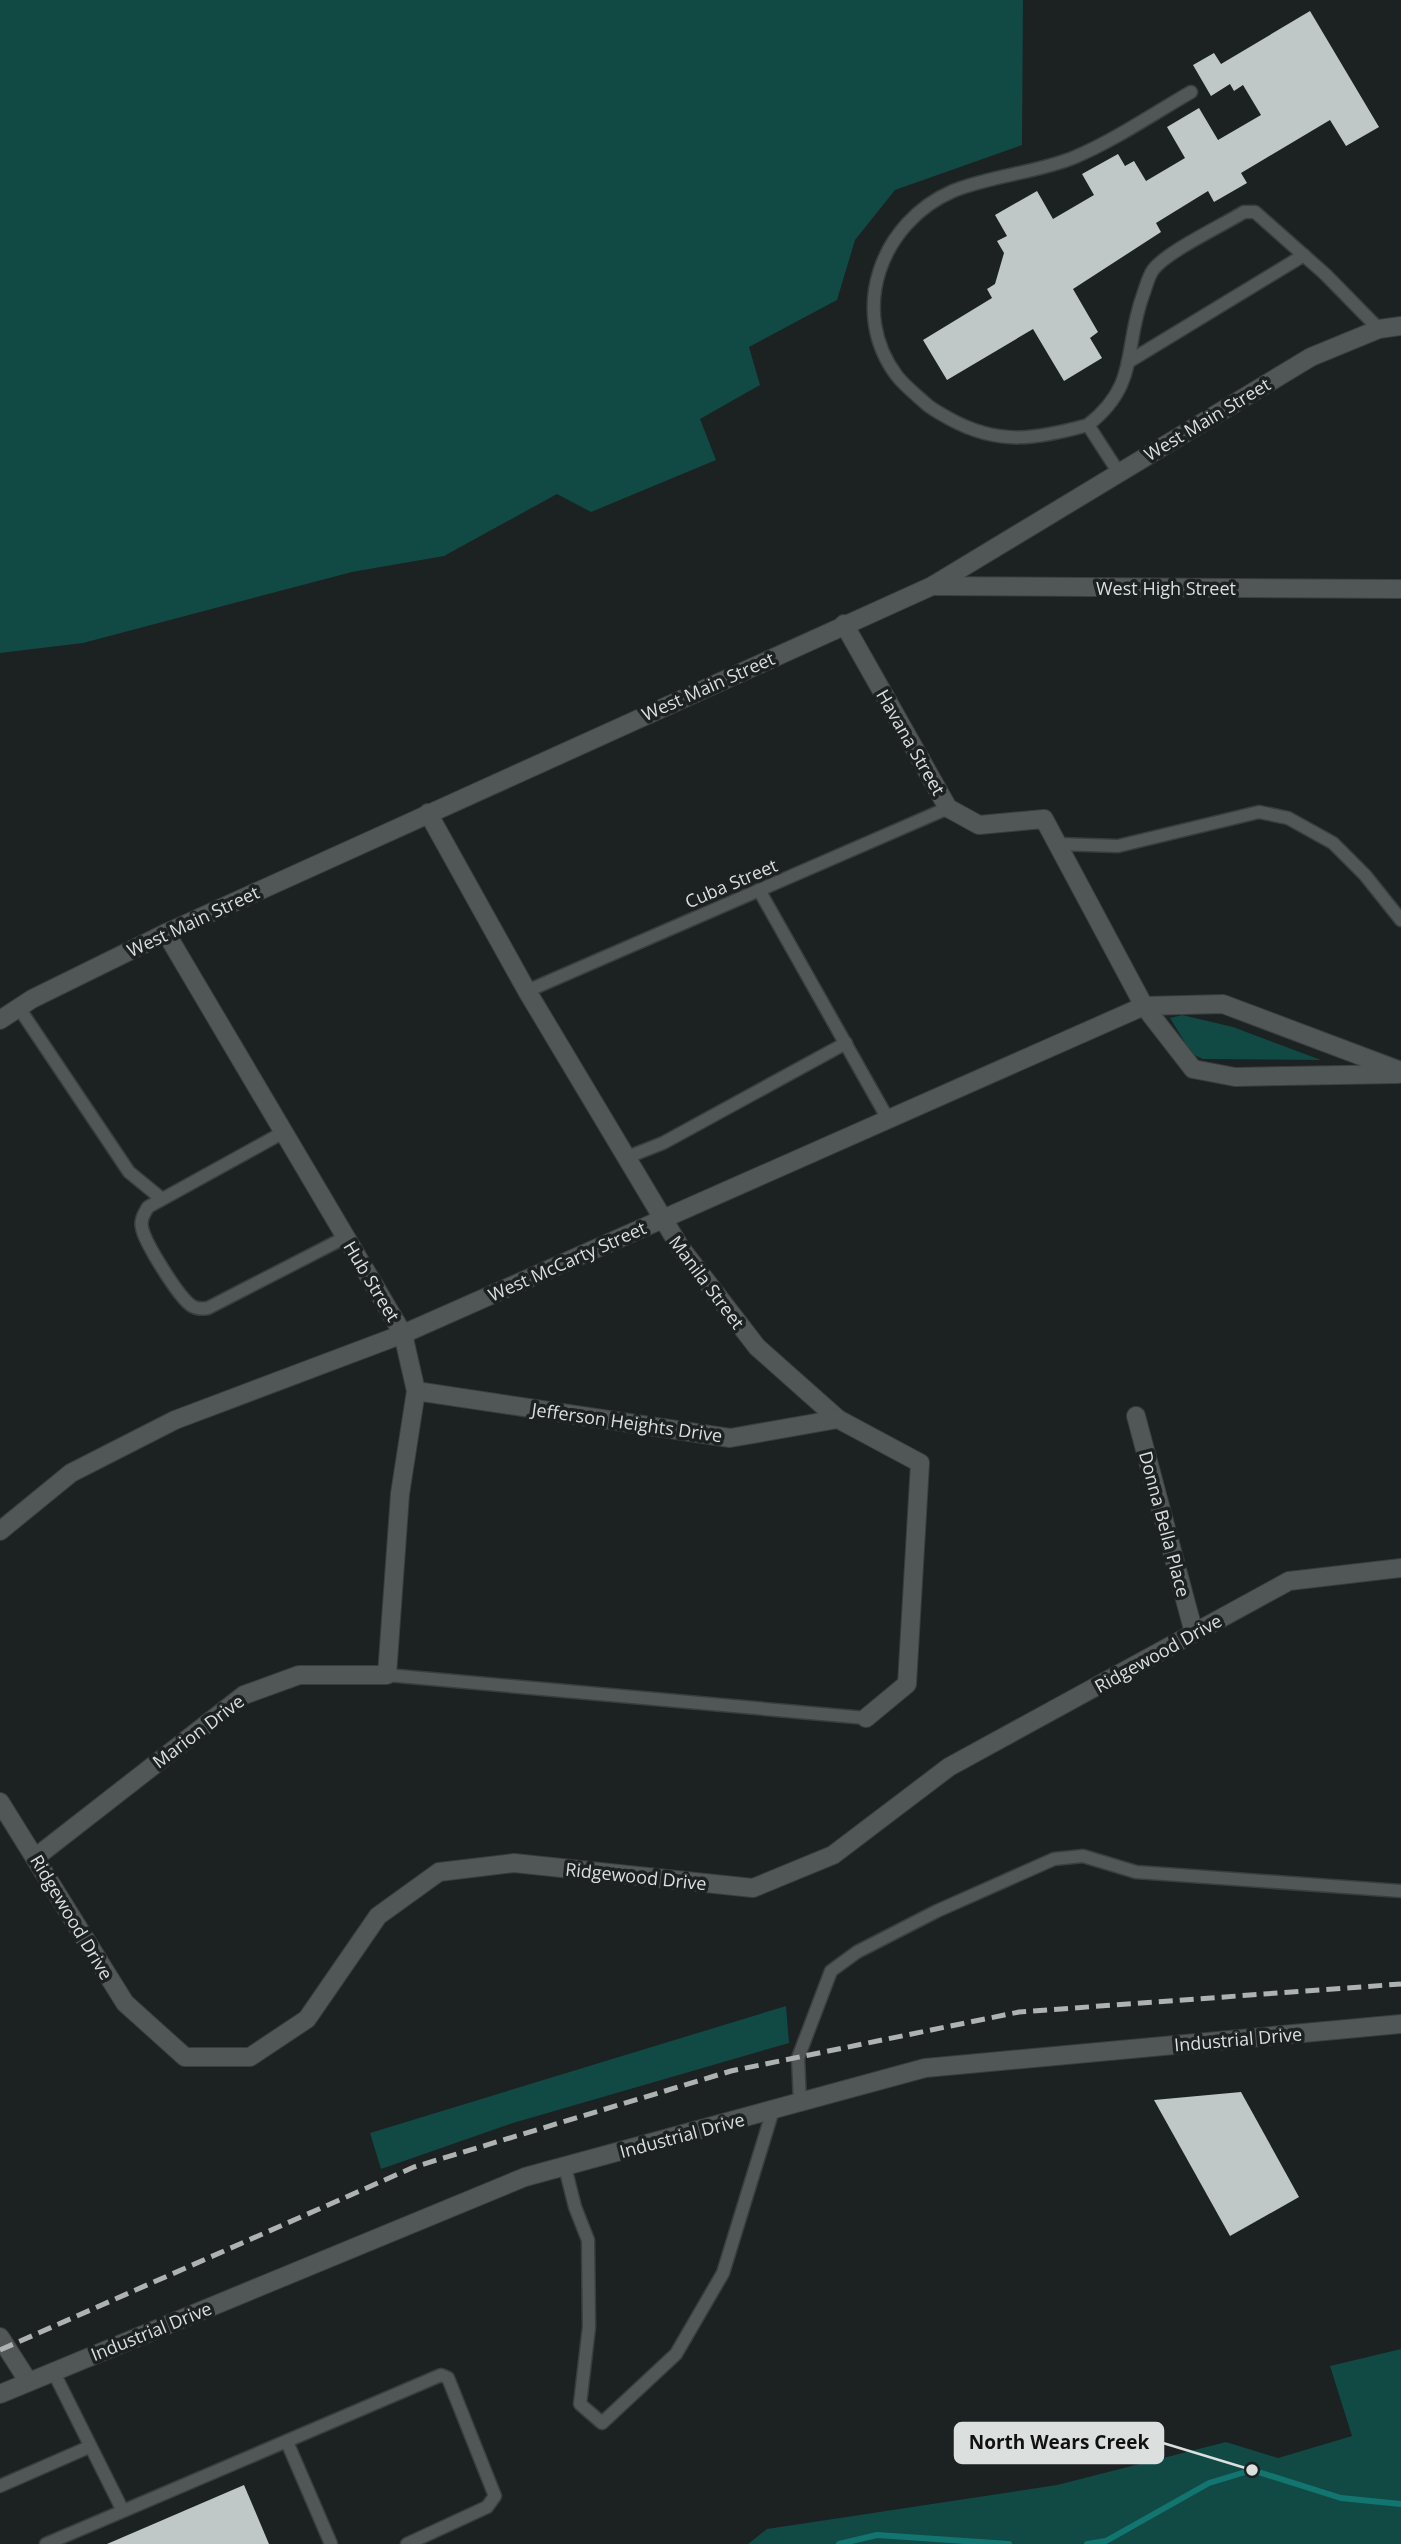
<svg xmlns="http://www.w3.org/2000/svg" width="1401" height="2544" viewBox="0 0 1401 2544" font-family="'Open Sans',sans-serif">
<rect width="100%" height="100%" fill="#1c2121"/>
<!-- green -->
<g fill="#114945">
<polygon points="0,0 1023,0 1022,145 895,190 855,240 837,300 749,347 760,385 700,419 716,460 591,512 557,494 444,556 352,572 83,643 0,653"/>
<polygon points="1182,1015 1233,1027 1321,1060 1203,1059 1192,1054 1170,1018"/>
<polygon points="786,2006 789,2043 513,2123 381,2169 370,2133"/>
<polygon points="1401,2349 1401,2544 748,2544 767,2529 1057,2485 1226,2442 1278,2458 1352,2436 1330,2366"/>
</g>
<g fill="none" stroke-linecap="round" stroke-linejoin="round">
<!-- stream -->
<g stroke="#12756f" stroke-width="6">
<polyline points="839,2544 877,2535 1009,2544"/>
<polyline points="1087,2544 1106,2541 1209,2483 1252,2470 1341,2498 1401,2504"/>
</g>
</g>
<!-- building -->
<g fill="#c0c8c7">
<polygon points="1310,11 1379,127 1346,146 1330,120 1241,173 1247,183 1214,202 1208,191 1156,223 1161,232 1073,289 1098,332 1090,338 1102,358 1064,381 1033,329 947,380 923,340 992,298 987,289 995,284 1004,253 997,241 1007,236 995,215 1037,191 1053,219 1094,195 1082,174 1118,154 1125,166 1134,161 1146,181 1185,158 1167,127 1199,108 1218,140 1261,115 1243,85 1234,91 1230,84 1211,96 1193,65 1214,53 1221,64"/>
<polygon points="1241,2092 1299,2197 1230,2236 1154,2100"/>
<polygon points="244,2485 269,2544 107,2544"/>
</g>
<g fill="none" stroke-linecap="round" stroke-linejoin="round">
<defs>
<g id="lane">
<polyline points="1128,362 1304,255"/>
<path d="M1088,425C1037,439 999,446 950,419C941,414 931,409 924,402C915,394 904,385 897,376C848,311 881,222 953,191C992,175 1037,173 1075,157C1115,140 1153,114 1191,92"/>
<path d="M1119,473L1088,425C1140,384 1123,349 1143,295C1146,287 1148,277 1153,270C1166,252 1223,225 1244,212H1255L1325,274L1379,329"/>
<polyline points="1057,844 1118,846 1259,812 1288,818 1333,843 1365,875 1401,920"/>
<polyline points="759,890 888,1119"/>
<polyline points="527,991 948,808"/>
<polyline points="19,1008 129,1172 162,1199"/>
<path d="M284,1132L148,1207C144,1214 140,1220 142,1228C145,1243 179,1298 192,1306C197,1309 202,1309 208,1308L346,1237"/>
<polyline points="625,1158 663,1143 846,1043"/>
<polyline points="387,1675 866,1718"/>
<polyline points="800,2102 798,2058 831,1971 857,1952 937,1911 1054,1859 1083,1856 1136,1872 1401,1891"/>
<polyline points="565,2167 575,2207 588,2240 589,2327 580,2404 602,2423 676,2354 723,2273 773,2110"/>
<polyline points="53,2371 122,2509"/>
<polyline points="287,2442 331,2544"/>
<polyline points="0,2486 89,2447"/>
<polyline points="46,2544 441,2375 448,2378 495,2496 487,2507 407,2544"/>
</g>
<g id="street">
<polyline points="844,624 948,808 979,825 1044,819 1144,1006 1193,1069 1235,1077 1398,1074"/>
<polyline points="428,813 527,991 680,1247 757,1347 838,1419 920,1463 907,1684 866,1718"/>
<polyline points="416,1391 730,1438 838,1419"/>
<polyline points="1136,1416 1194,1633"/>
<polyline points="0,1531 71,1473 175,1420 403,1334 1144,1006 1223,1004 1401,1071"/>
<polyline points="0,1802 125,2003 185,2057 250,2057 307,2019 378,1916 439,1872 514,1863 753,1888 833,1855 949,1767 1289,1581 1401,1568"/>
<polyline points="36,1857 244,1695 299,1675 387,1675 400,1494 416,1391 403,1334 166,933"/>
<polyline points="0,2337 28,2381"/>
</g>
<g id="secondary">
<polyline points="932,586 1401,589"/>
<polyline points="0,1020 32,999 166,933 932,586 1311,357 1379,329 1401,326"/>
<polyline points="0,2394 525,2177 925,2068 1401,2024"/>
</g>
</defs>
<!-- lane casing -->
<use href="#lane" stroke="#393e3d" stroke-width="15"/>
<!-- street casing -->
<use href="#street" stroke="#393e3d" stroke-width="20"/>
<!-- secondary casing -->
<use href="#secondary" stroke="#393e3d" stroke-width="20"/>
<!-- lane -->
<use href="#lane" stroke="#505756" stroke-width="12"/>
<!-- street -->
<use href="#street" stroke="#505756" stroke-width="18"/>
<!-- secondary -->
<use href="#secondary" stroke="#505756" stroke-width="18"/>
<!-- rail -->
<polyline stroke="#aeb2b1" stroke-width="5" stroke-dasharray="14 7" stroke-linecap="butt" points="0,2350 414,2167 731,2071 1019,2012 1401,1984"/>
</g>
<g text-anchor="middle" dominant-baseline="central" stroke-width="7" stroke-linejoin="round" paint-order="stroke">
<!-- street labels -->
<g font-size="18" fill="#dbdfde" stroke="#1c2121">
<text transform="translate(1207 419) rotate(-31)">West Main Street</text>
<text x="1166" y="588">West High Street</text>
<text transform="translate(708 686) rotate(-24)">West Main Street</text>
<text transform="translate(911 742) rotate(60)">Havana Street</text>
<text transform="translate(731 883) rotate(-23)">Cuba Street</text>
<text transform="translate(193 921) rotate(-25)">West Main Street</text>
<text transform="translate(567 1261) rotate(-24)">West McCarty Street</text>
<text transform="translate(372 1281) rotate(59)">Hub Street</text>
<text transform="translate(707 1282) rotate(53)">Manila Street</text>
<text transform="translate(627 1422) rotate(8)">Jefferson Heights Drive</text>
<text transform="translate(1165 1524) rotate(75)">Donna Bella Place</text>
<text transform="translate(1158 1653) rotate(-29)">Ridgewood Drive</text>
<text transform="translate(198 1731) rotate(-37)">Marion Drive</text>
<text transform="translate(636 1876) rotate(6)">Ridgewood Drive</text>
<text transform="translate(72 1917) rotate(59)">Ridgewood Drive</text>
<text transform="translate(1238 2039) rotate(-5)">Industrial Drive</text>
<text transform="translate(682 2135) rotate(-15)">Industrial Drive</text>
<text transform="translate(151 2331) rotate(-22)">Industrial Drive</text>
</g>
</g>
<!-- callouts -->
<path fill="none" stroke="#dbdfde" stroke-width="2.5" d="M1252 2470L1163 2443"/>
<circle fill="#dbdfde" stroke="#1c2121" stroke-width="2.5" cx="1252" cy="2470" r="7"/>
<rect fill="#dbdfde" stroke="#dbdfde" stroke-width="2.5" x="955" y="2423" width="208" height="40" rx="7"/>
<g font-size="19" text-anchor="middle" font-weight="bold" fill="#111">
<text x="1059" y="2449">North Wears Creek</text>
</g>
</svg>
